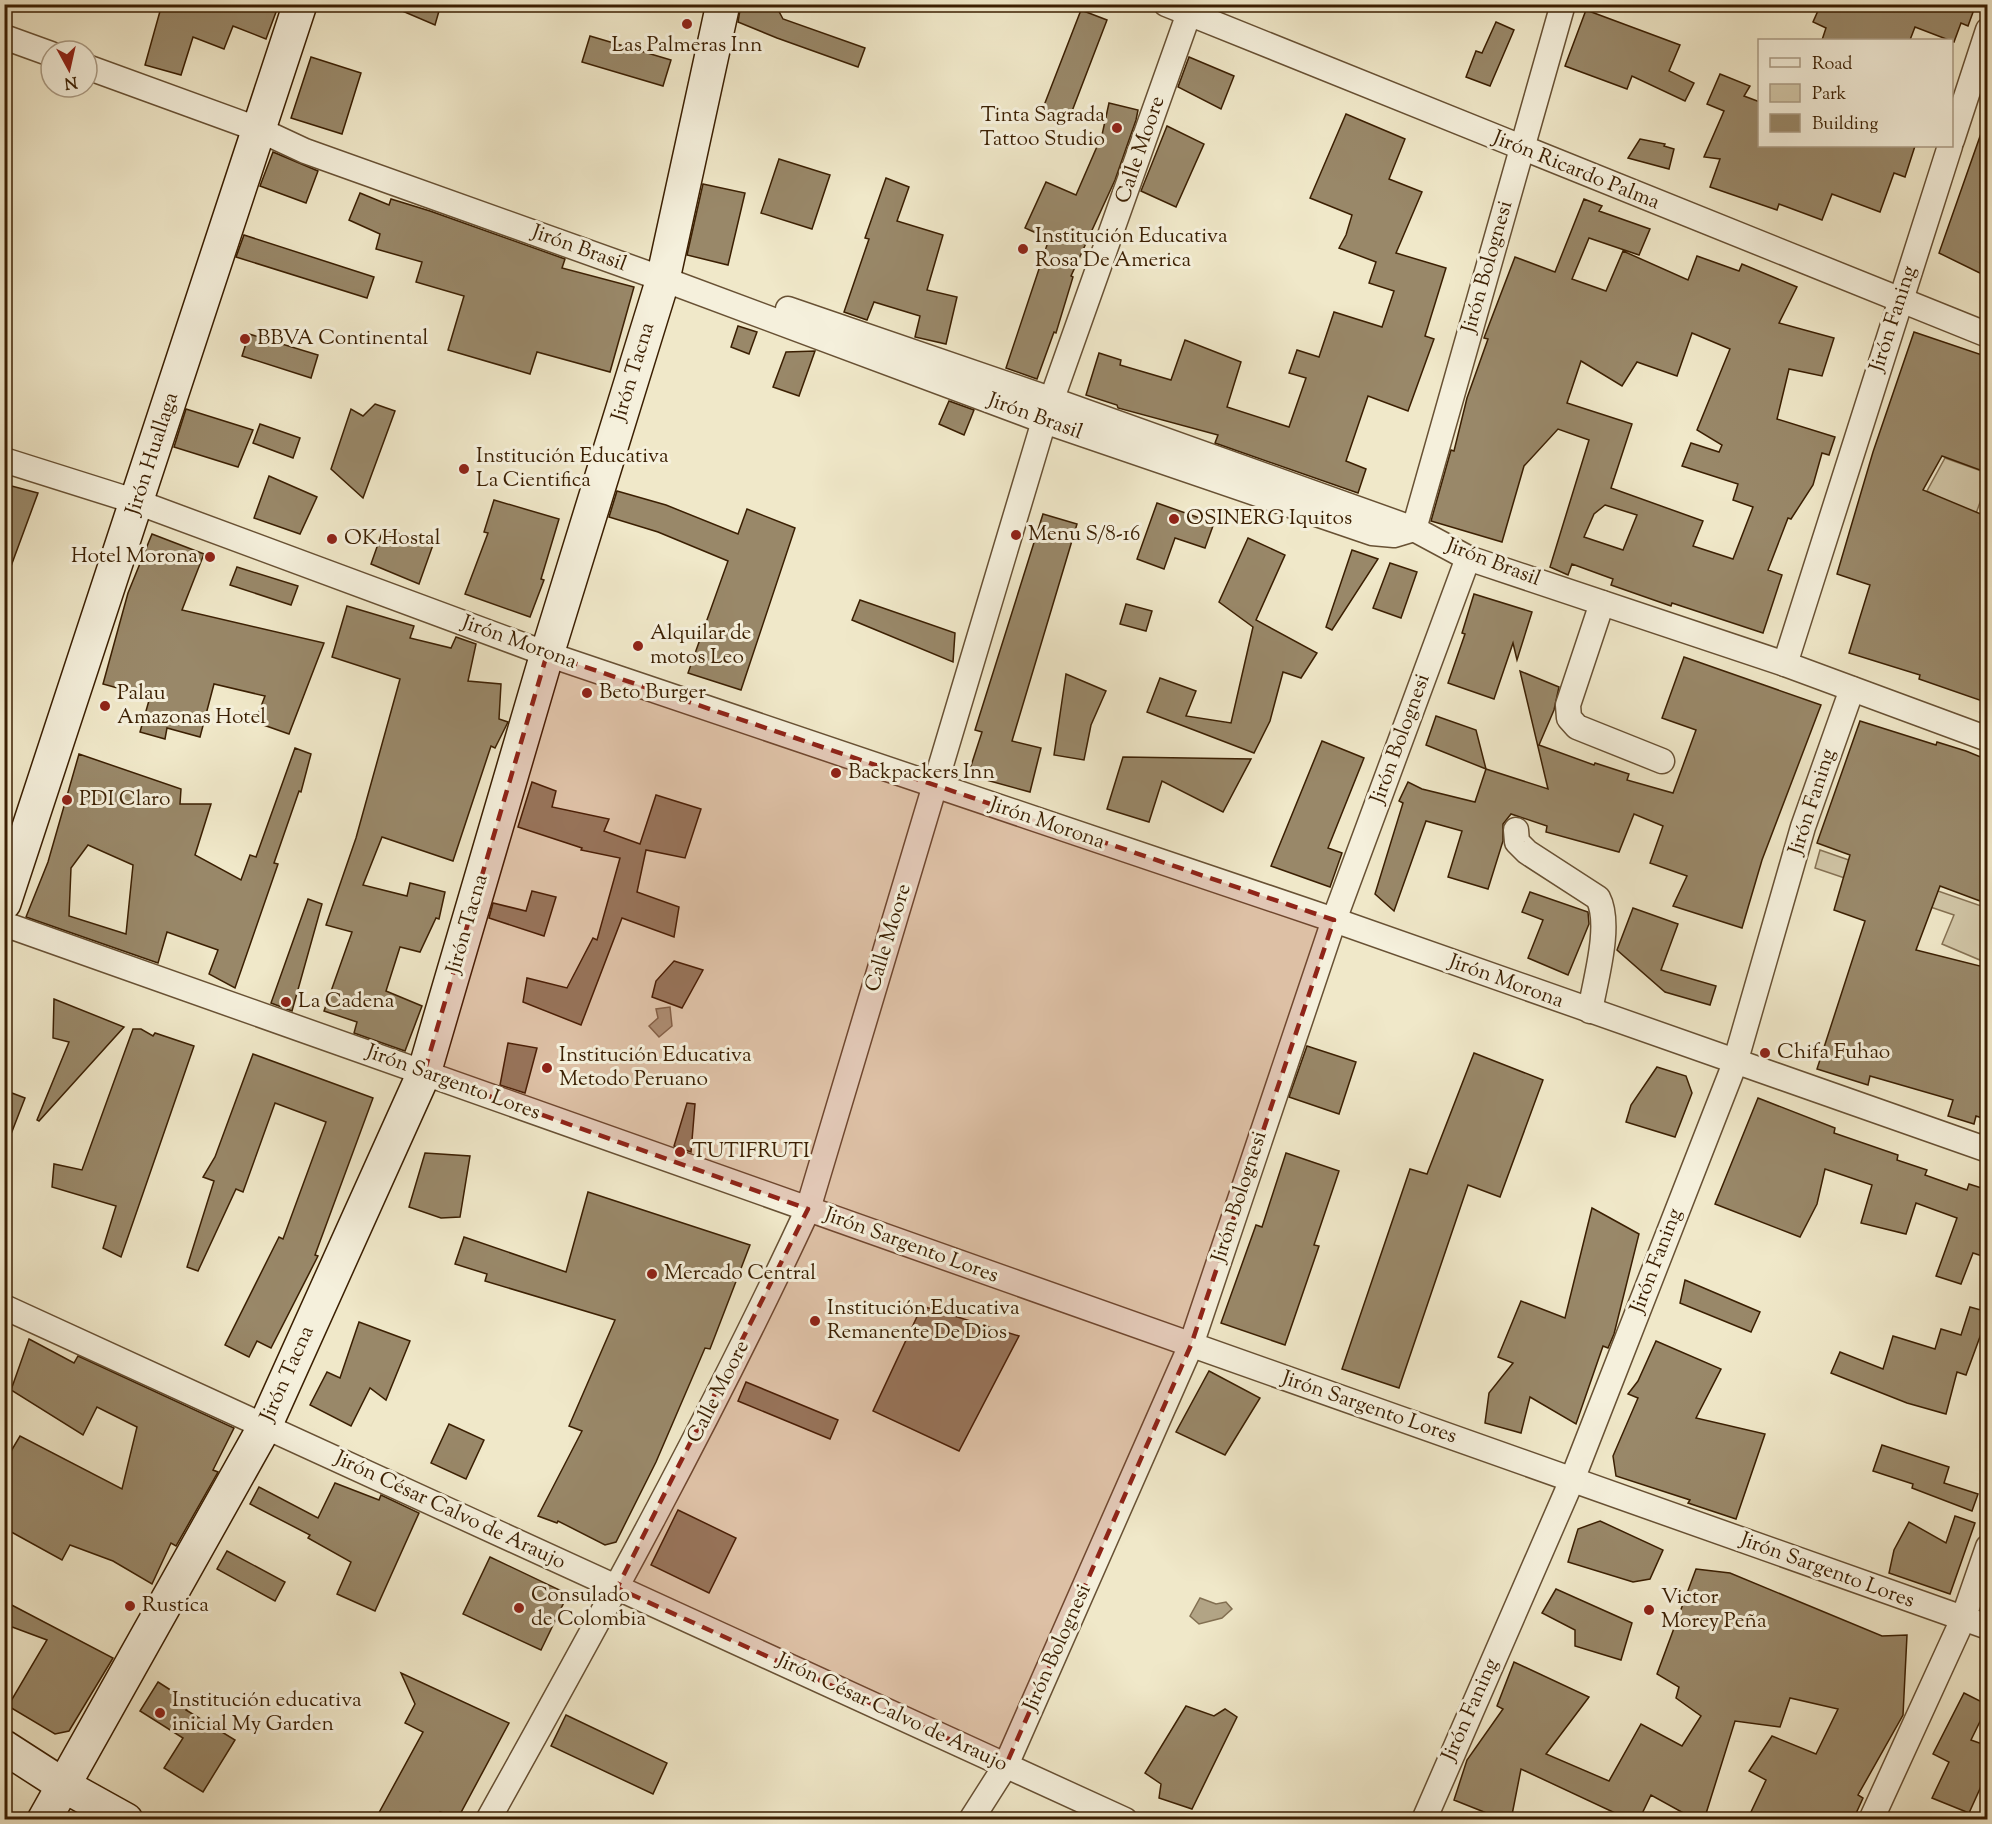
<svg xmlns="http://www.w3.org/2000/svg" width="1992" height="1824" viewBox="0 0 1992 1824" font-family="'Sorts Mill Goudy',serif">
<rect width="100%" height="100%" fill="#f0e8c9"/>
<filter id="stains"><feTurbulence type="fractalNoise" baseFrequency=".00333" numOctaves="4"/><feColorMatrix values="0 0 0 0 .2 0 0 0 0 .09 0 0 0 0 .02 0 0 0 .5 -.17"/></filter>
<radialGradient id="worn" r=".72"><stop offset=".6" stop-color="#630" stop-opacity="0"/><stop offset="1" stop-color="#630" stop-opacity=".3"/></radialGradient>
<!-- green -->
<g fill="#d1c6a7" stroke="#867254" stroke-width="1.5">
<polygon points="1945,458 1987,473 1987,483 1969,533 1945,500 1927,491"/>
<polygon points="1820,850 1987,908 1987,963 1942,944 1954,915 1815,868"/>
</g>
<!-- water -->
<g fill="#b2a485" stroke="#826f51" stroke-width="1.5">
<polygon points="670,1007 672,1026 659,1037 649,1026 658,1018 656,1009"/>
<polygon points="1200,1598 1216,1604 1226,1602 1232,1609 1222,1618 1199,1624 1190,1616"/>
</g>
<!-- building -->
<g fill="#998869" stroke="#3b1f02" stroke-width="1.5" fill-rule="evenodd">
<polygon points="162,4 279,4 266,39 233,26 224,49 193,37 181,75 145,65"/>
<polygon points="386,4 441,4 435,25"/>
<polygon points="741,4 775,4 783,19 865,48 858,67 777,38 738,22"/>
<polygon points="1821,4 1976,4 1968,26 1961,23 1954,42 1915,27 1910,40 1822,40 1826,28 1813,22"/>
<polygon points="1081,10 1107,20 1069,119 1043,108"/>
<polygon points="1586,10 1680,45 1669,71 1694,83 1685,101 1632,76 1627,89 1565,66"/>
<polygon points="1496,22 1514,30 1490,86 1466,77 1476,51 1482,53"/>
<polygon points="590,36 671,60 663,86 582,62"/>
<polygon points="311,57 361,73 342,134 291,118"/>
<polygon points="1189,57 1234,76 1221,109 1178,87"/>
<polygon points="1720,74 1750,86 1744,96 1760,102 1760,146 1915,146 1905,177 1894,173 1880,212 1832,194 1822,220 1779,204 1777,210 1710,187 1720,159 1704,157 1724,111 1707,104"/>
<polygon points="1109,103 1138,110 1136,120 1115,180 1071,276 1073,277 1056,333 1054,332 1037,379 1006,368 1049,239 1025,228 1046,182 1076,195 1102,135"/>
<polygon points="1346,114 1405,139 1389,179 1422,192 1396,253 1446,268 1425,336 1434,339 1408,411 1368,396 1346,461 1366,469 1358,493 1215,443 1218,435 1118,408 1117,405 1086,395 1099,353 1121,360 1120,365 1171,380 1185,340 1241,362 1227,407 1289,427 1306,378 1289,373 1297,350 1319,357 1334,312 1382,327 1394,291 1369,283 1376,262 1339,248 1346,235 1352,215 1310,198"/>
<polygon points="1984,125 1988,126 1988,277 1939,253"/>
<polygon points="1167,126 1204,144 1176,207 1141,191"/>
<polygon points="1640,139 1665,144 1664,146 1674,149 1669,169 1628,158"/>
<polygon points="273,152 318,171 306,203 260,186"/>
<polygon points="779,159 830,175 812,229 761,213"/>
<polygon points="886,178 909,187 897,221 943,235 927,290 957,297 946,344 915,337 920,316 874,302 867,320 844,312 869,239 865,238"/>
<polygon points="703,184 745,193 728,265 687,255"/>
<polygon points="360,193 389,205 391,199 430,211 565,259 562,268 634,287 610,372 537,352 530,374 448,350 464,296 416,282 422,262 376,249 380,234 349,220"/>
<path d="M1584,199L1602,206L1599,211L1650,229L1639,255L1589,238L1572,279L1606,291L1623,251L1688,280L1697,256L1739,271L1742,264L1797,287L1779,323L1834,338L1822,376L1789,369L1777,419L1835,437L1829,455L1822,453L1813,485L1791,519L1788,518L1768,570L1782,575L1763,633L1672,603L1671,606L1611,585L1613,579L1572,564L1568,575L1550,567L1589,440L1558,429L1524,466L1502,542L1431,521L1451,450L1454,451L1467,398L1488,339L1484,338L1515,257L1555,272ZM1692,333L1730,349L1697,430L1722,445L1719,452L1691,443L1682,466L1738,484L1733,500L1753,507L1733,559L1693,546L1703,521L1611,488L1632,424L1567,403L1581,361L1622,386L1637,362L1677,376ZM1605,505L1637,515L1623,550L1584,537L1594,514Z"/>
<polygon points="244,235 374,277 367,298 236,257"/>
<polygon points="738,326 757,332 749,354 731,347"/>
<polygon points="1914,332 1988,357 1988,473 1942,456 1923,490 1988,517 1988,703 1919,679 1920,675 1849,653 1870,585 1837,574 1873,452"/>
<polygon points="249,334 318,355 311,378 242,356"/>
<polygon points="815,351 799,396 773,387 786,352"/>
<polygon points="949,401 974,410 964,435 939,424"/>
<polygon points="375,404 395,411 363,498 331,469 351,409 363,416"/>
<polygon points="186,409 253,430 238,467 174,447"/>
<polygon points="260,424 300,438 293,458 253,443"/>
<polygon points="269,476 317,497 300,534 254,518"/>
<polygon points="4,484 38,493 7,577 4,577"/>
<polygon points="617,491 666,505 738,534 747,509 795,528 741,690 688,673 728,561 658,532 609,517"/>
<polygon points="494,500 559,519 541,579 544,580 530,617 465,594 488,533 484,532"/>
<polygon points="1157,503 1214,523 1205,548 1175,538 1164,569 1137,559"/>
<polygon points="1043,514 1077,524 1012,741 1041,748 1030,792 968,775 982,732 975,730"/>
<polygon points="384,527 416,541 419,536 434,542 419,584 371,564"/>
<polygon points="152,534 204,554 182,610 324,643 289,734 255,722 265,696 214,684 200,737 167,728 165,739 140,732 150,697 103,684 128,593"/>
<polygon points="1248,538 1285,555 1256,620 1317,653 1301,678 1283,672 1270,721 1254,753 1147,712 1160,678 1196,691 1186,716 1231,723 1253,627 1219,602"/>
<polygon points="1352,550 1378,559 1332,630 1326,627"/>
<polygon points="1390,563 1417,572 1401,618 1373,608"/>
<polygon points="237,567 298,586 291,605 230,585"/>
<polygon points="1474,594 1532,612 1517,660 1513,643 1494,699 1448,683 1465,634 1462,633"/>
<polygon points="860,600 955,633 953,662 852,620"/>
<polygon points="1126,604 1152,611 1146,631 1120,624"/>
<polygon points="347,606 414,626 410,638 451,648 456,637 476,644 468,681 501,684 499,719 508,722 495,748 491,746 453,861 382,837 363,885 407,896 410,883 445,892 439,919 436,918 420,952 400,947 386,991 422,1006 405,1051 354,1033 357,1022 324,1011 352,932 326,925 356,838 400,679 332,657"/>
<polygon points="1684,657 1821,705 1762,860 1742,928 1673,906 1687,876 1650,863 1663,826 1634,814 1619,852 1546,832 1547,826 1511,814 1503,824 1503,841 1488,889 1448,877 1462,831 1426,821 1394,911 1375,894 1403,803 1399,801 1408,782 1422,789 1475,802 1486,769 1548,789 1520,671 1559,687 1554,710 1539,745 1594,765 1595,763 1629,774 1627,780 1673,793 1696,730 1662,718"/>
<polygon points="1066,674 1106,691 1091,725 1084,760 1054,755"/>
<polygon points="1436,716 1476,730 1486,769 1426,745"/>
<polygon points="1860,721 1936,745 1937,742 1966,751 1988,760 1988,879 1980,901 1940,886 1916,950 1988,968 1988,1120 1976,1116 1974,1124 1948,1116 1953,1100 1870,1076 1868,1085 1817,1069 1865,921 1834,910 1850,855 1817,843"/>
<polygon points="1322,741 1364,758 1328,848 1342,853 1330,887 1271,866"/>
<path d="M295,748L311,754L301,792L299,791L274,863L278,864L235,988L209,974L218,950L167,932L158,963L26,917L48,862L79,754L181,789L180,804H211L195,855L241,880L250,855L256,857ZM88,845L133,865L126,934L69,916L71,868Z"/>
<polygon points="1123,757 1251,759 1223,812 1162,781 1149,822 1107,809"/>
<polygon points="532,782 556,791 552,807 609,819 604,831 640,844 656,795 701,809 685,858 646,850 637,892 679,907 674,937 622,918 581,1025 523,1002 527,978 567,988 593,938 597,940 620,858 581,850 582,848 518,827"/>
<polygon points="532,891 556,897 544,936 489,918 493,903 526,911"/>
<polygon points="1530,892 1588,912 1589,924 1568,975 1528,958 1543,920 1522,912"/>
<polygon points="308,899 322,904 292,1011 271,1003"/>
<polygon points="1633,908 1678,924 1661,970 1716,986 1710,1005 1665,992 1617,950"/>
<polygon points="674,961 703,970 682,1008 652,997 656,981"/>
<polygon points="54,999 124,1027 39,1121 37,1120 69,1042 53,1038"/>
<polygon points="133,1029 141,1029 153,1036 155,1033 194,1046 121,1257 103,1248 116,1206 52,1187 54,1164 82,1170"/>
<polygon points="508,1043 537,1048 525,1093 500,1085"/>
<polygon points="1307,1046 1356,1062 1339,1114 1289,1097"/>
<polygon points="1474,1053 1543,1080 1500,1197 1468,1185 1399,1388 1342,1369 1410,1169 1427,1174"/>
<polygon points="253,1054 373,1098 315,1255 318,1256 271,1348 257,1341 249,1357 225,1345 279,1237 283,1239 326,1122 275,1103 243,1192 236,1189 198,1271 187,1267 214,1181 203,1177 215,1157"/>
<polygon points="1657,1067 1686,1076 1692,1093 1675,1137 1626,1122 1631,1105"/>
<polygon points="4,1090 25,1098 6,1147 4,1147"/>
<polygon points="1758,1098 1835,1128 1834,1133 1898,1155 1897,1160 1927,1170 1925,1175 1967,1190 1969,1184 1988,1190 1988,1258 1973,1253 1961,1284 1936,1276 1957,1218 1916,1203 1906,1234 1861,1223 1872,1185 1825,1169 1817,1204 1800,1237 1715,1204"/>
<polygon points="687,1103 695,1104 691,1152 674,1146"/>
<polygon points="425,1153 470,1156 460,1217 441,1218 409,1207"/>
<polygon points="1286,1153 1339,1171 1314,1245 1319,1246 1285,1345 1221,1323 1256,1225 1262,1227"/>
<polygon points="588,1192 750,1245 710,1349 705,1348 656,1462 616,1542 605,1545 558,1521 557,1523 538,1516 582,1431 569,1426 615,1320 485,1281 487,1274 455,1264 464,1237 566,1272"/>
<polygon points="1592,1208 1639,1234 1614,1334 1608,1348 1603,1346 1576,1424 1530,1397 1521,1433 1485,1423 1489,1393 1513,1363 1498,1357 1521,1301 1565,1318"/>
<polygon points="1685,1280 1760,1312 1751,1332 1680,1303"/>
<polygon points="922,1306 1019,1336 959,1451 873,1411"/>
<polygon points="1970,1307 1988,1312 1988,1336 1981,1334 1966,1375 1957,1372 1946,1414 1907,1403 1831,1373 1840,1352 1883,1369 1893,1336 1935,1349 1941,1329 1961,1335"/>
<polygon points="359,1322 410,1341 386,1400 370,1388 351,1426 310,1405 327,1372 340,1378"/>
<polygon points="29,1339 74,1363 78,1356 234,1428 213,1470 218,1472 176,1546 171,1543 152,1584 113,1561 70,1545 62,1560 4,1528 4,1463 20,1436 122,1489 137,1427 97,1407 83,1435 11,1390"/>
<polygon points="1656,1341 1721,1369 1696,1418 1765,1434 1736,1519 1688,1503 1690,1500 1616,1476 1613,1456 1638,1398 1628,1394 1638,1381"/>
<polygon points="1209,1371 1260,1398 1225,1455 1176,1432"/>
<polygon points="746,1382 838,1420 830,1439 738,1401"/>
<polygon points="449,1424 484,1440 466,1479 431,1463"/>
<polygon points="1882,1445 1949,1467 1944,1483 1978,1494 1972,1511 1912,1488 1913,1484 1873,1471"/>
<polygon points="335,1483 379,1500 381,1495 419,1513 375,1611 337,1594 351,1562 308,1538 310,1535 250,1504 259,1487 318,1518"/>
<polygon points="678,1510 736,1538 709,1593 651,1565"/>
<polygon points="1955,1516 1975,1523 1950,1594 1889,1573 1894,1550 1909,1522 1946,1543"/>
<polygon points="1600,1521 1663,1550 1650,1579 1633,1582 1568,1562 1578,1529"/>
<polygon points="227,1551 285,1582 275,1601 217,1569"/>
<polygon points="490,1557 568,1594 541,1650 463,1614"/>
<polygon points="1696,1569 1730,1573 1882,1636 1907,1635 1903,1715 1858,1795 1863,1798 1853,1820 1766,1820 1751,1812 1766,1780 1749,1771 1772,1736 1816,1754 1838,1709 1790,1698 1780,1727 1735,1721 1704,1820 1696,1820 1651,1795 1639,1820 1630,1820 1521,1769 1511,1820 1504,1820 1454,1800 1467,1760 1503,1709 1497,1706 1514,1662 1589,1697 1546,1754 1609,1781 1641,1724 1682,1746 1701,1716 1676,1698 1679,1687 1657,1674"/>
<polygon points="1556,1589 1632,1623 1621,1660 1575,1646 1575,1630 1542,1613"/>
<polygon points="4,1601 113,1658 69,1731 55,1734 8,1706 47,1640 4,1624"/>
<polygon points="401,1673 509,1723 458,1818 440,1812 436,1820 375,1820 423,1732 405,1723 415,1704"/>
<polygon points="158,1682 191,1703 186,1710 235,1740 203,1792 164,1768 183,1738 140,1711"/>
<polygon points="1964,1693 1988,1705 1971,1740 1988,1746 1988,1771 1969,1813 1932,1798 1949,1762 1933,1754"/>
<polygon points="1186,1706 1214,1716 1225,1709 1237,1717 1192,1809 1159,1798 1161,1784 1145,1773"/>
<polygon points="566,1715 667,1763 653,1794 551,1746"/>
</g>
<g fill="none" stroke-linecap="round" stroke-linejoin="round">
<defs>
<g id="street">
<polyline points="1166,4 1988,335"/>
<polyline points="4,37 51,54"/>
<polyline points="87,67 260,130 305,151 663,279 1044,421 1372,533 1394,535 1414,529 1468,558 1785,664 1988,739"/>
<polyline points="1952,140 1988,30"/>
<polyline points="788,309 1053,400 1414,529 1563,4"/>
<polyline points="4,460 137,502 547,654 1334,920 1988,1150"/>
<polyline points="1602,603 1568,705 1569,718 1577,727 1662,761"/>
<polyline points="1785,664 1950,146"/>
<path d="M1516,830L1517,842L1527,852L1598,898C1612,925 1595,981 1590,1011"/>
<polyline points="4,924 1988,1627"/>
<polyline points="4,1307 1125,1820"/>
<path d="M488,1820C600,1619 711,1418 808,1209L1044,421L1189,13"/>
<polyline points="971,1820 1006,1765 1191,1345 1334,920 1468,558"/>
<polyline points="1424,1820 1572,1480 1735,1063 1803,827 1852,689"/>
<polyline points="1871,1820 1963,1619 1988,1547"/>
</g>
<g id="secondary">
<polyline points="4,903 300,4"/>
<polyline points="4,1747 63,1785 126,1820"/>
<polyline points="44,1820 265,1426 424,1073 547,654 663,279 723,4"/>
</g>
</defs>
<!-- street casing -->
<use href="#street" stroke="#685134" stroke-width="27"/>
<!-- secondary casing -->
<use href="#secondary" stroke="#3b1f02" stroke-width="36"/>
<!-- street -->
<use href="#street" stroke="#f5f0dc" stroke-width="24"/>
<!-- secondary -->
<use href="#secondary" stroke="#f5f0dc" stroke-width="33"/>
</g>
<!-- marked area -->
<path fill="#8f2418" fill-opacity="0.2" stroke="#8f2418" stroke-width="4.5" stroke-dasharray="12 8" stroke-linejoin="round" d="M547,654L1334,920L1191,1345L1006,1765L617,1588L808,1209L424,1073Z"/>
<!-- markers -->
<g fill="#8f2418" stroke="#f5f0dc" stroke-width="2">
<circle cx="687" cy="24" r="6"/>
<circle cx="1117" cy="128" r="6"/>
<circle cx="1023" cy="249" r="6"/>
<circle cx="245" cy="339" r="6"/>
<circle cx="464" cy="469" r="6"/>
<circle cx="1174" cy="519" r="6"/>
<circle cx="1016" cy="535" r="6"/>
<circle cx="332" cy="539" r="6"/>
<circle cx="210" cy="557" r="6"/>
<circle cx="638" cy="646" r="6"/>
<circle cx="587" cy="693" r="6"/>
<circle cx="105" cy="706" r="6"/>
<circle cx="836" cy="773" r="6"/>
<circle cx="67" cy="800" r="6"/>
<circle cx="286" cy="1002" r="6"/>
<circle cx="1765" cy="1053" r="6"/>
<circle cx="547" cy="1068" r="6"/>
<circle cx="680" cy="1152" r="6"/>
<circle cx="652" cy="1274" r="6"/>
<circle cx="815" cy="1321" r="6"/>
<circle cx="130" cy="1606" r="6"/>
<circle cx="519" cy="1608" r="6"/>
<circle cx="1649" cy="1610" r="6"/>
<circle cx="160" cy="1713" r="6"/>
</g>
<g text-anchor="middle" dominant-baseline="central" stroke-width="6" stroke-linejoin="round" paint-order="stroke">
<!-- poi labels -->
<g font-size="21" fill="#3b1f02" stroke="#f5f0dc" text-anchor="start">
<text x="687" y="46" text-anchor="middle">Las Palmeras Inn</text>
<text x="1105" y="116" text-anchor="end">Tinta Sagrada<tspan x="1105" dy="24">Tattoo Studio</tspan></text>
<text x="1035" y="237">Institución Educativa<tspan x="1035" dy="24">Rosa De America</tspan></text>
<text x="257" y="339">BBVA Continental</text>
<text x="476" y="457">Institución Educativa<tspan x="476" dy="24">La Cientifica</tspan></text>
<text x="1186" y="519">OSINERG Iquitos</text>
<text x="1028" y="535">Menu S/8-16</text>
<text x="344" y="539">OK Hostal</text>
<text x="198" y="557" text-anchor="end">Hotel Morona</text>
<text x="650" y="634">Alquilar de<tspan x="650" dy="24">motos Leo</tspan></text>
<text x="599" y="693">Beto Burger</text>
<text x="117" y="694">Palau<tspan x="117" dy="24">Amazonas Hotel</tspan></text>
<text x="848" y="773">Backpackers Inn</text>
<text x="79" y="800">PDI Claro</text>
<text x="298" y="1002">La Cadena</text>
<text x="1777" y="1053">Chifa Fuhao</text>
<text x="559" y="1056">Institución Educativa<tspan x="559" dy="24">Metodo Peruano</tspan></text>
<text x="692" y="1152">TUTIFRUTI</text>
<text x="664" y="1274">Mercado Central</text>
<text x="827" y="1309">Institución Educativa<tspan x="827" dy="24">Remanente De Dios</tspan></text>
<text x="531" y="1596">Consulado<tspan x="531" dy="24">de Colombia</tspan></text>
<text x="1661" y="1598">Victor<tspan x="1661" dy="24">Morey Peña</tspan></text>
<text x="142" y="1606">Rustica</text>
<text x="172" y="1701">Institución educativa<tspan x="172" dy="24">inicial My Garden</tspan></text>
</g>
<!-- street labels -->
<g font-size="21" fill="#3b1f02" stroke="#f5f0dc">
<text transform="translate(1141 150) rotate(-71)">Calle Moore</text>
<text transform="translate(1576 171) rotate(22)">Jirón Ricardo Palma</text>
<text transform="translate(579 249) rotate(20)">Jirón Brasil</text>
<text transform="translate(1488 267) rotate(-74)">Jirón Bolognesi</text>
<text transform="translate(1894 319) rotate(-72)">Jirón Faning</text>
<text transform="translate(634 372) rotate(-73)">Jirón Tacna</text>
<text transform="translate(1035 417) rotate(20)">Jirón Brasil</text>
<text transform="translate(153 454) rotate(-72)">Jirón Huallaga</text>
<text transform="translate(1493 563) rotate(21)">Jirón Brasil</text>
<text transform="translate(519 643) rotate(20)">Jirón Morona</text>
<text transform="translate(1401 739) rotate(-70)">Jirón Bolognesi</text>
<text transform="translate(1813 802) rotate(-72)">Jirón Faning</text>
<text transform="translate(1047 824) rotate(19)">Jirón Morona</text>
<text transform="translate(468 924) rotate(-74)">Jirón Tacna</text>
<text transform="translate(889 938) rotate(-73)">Calle Moore</text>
<text transform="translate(1506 982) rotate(20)">Jirón Morona</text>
<text transform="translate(453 1083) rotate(20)">Jirón Sargento Lores</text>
<text transform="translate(1240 1197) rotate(-72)">Jirón Bolognesi</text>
<text transform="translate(911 1246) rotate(20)">Jirón Sargento Lores</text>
<text transform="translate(1657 1261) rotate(-69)">Jirón Faning</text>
<text transform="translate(288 1374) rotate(-66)">Jirón Tacna</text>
<text transform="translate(719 1392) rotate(-63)">Calle Moore</text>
<text transform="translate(1369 1408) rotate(19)">Jirón Sargento Lores</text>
<text transform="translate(450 1511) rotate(25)">Jirón César Calvo de Araujo</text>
<text transform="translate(1827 1571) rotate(20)">Jirón Sargento Lores</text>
<text transform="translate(1058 1648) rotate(-66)">Jirón Bolognesi</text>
<text transform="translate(1471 1710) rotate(-66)">Jirón Faning</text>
<text transform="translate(892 1713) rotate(25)">Jirón César Calvo de Araujo</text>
</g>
</g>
<!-- margin -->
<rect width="1992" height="1824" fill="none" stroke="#f0e8c9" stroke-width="24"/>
<rect x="6" y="6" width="1980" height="1812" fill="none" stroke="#3b1f02" stroke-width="3"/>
<rect x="12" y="12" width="1968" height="1800" fill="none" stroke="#3b1f02" stroke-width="1.5"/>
<!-- legend -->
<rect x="1758" y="39" width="195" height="108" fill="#f5f0dc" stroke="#ab9c85" stroke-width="1.5"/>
<rect x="1770" y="58" width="30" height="9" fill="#f5f0dc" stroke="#ab9c85" stroke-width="1.5"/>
<text x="1812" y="69" font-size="18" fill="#3b1f02">Road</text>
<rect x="1770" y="84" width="30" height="18" fill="#d1c6a7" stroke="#ab9c85" stroke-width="1.5"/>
<text x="1812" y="99" font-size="18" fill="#3b1f02">Park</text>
<rect x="1770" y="114" width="30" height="18" fill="#998869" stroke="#ab9c85" stroke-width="1.5"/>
<text x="1812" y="129" font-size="18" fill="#3b1f02">Building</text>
<!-- north arrow -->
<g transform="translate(69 69) rotate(172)"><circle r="28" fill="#f5f0dc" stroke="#ab9c85" stroke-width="1.5"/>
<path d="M0-4.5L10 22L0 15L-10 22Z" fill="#8f2418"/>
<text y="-9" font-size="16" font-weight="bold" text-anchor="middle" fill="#3b1f02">N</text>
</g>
<rect width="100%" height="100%" filter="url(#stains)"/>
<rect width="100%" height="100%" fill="url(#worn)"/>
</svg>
